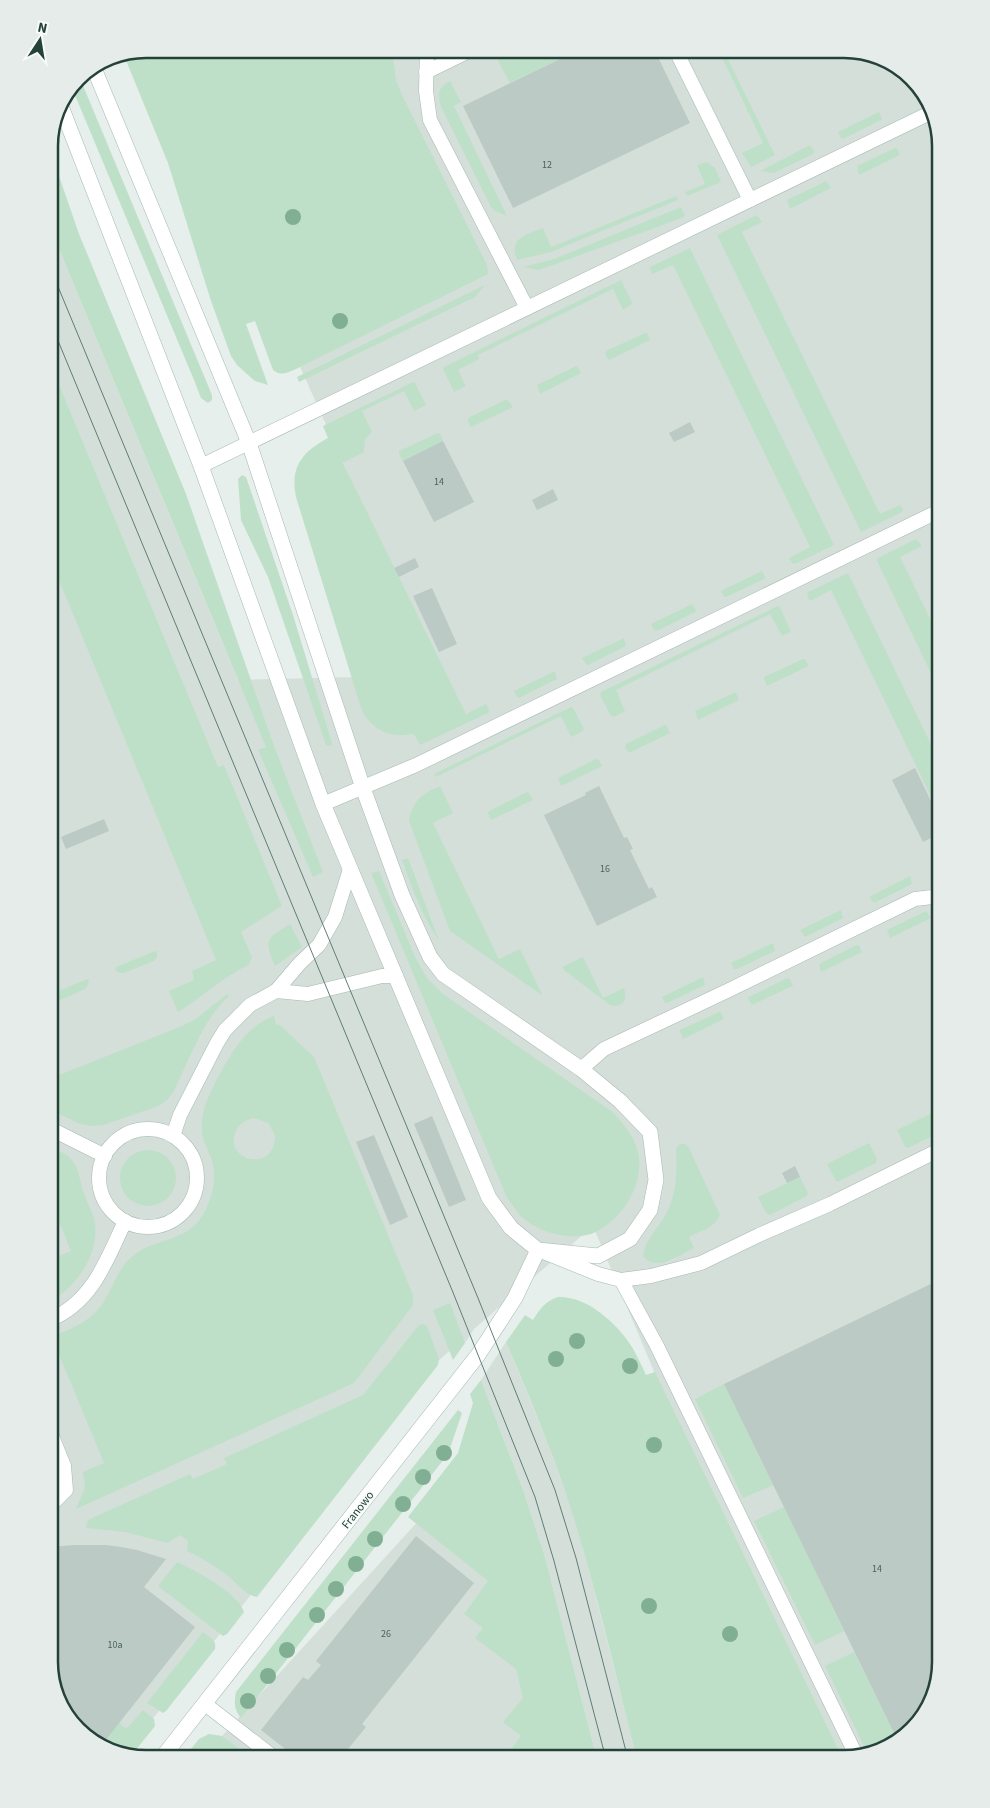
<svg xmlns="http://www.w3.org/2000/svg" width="990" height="1808" viewBox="0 0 990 1808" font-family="'Source Sans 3',sans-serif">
<rect width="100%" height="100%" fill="#e6efeb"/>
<!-- built -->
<g fill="#d4dfda">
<polygon points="184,49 852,49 899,65 934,108 941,145 941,1663 925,1717 882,1752 845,1759 817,1759 593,1226 474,1329 465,1343 463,1339 430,1368 125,1754 91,1743 56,1700 49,1663 49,435 182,681 49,360 49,225 238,680 359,677 425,644 287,338"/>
<polygon points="506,1342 548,1444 573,1514 592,1582 637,1759 597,1759 545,1557 524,1492 481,1380"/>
<polygon points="473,1461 541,1759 203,1759 222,1736"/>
</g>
<!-- green -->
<g fill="#bfe0c8" fill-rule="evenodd">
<path d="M145,49H392L396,80L402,95L487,265L488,274L294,370C286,373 280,376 273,370L255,321L246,324L268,385L255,381L248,375L237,365L231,356L211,301L168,163L123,53Z"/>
<polygon points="516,49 560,49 564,57 510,83 498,61 500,57"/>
<polygon points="718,49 723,49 775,155 751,167 742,153 763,143"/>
<polygon points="79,76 212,395 212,400 208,403 201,398 194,380 72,88"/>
<path d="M450,81L461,102L454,106L507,216L495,211L491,207L441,107C438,94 437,88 450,81Z"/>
<polygon points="879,112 882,118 881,120 843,139 841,138 838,132"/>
<polygon points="810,145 814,151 813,154 774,173 760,171"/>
<polygon points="49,147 79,234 186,494 274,746 323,872 313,877 258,750 266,747 49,225"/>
<polygon points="895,148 897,149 900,155 859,175 857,166"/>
<polygon points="707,162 715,168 721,182 687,196 685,192 705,184 697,165"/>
<polygon points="826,181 831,188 790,209 787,200"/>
<path d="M676,196L678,200L551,252L517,260C508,238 526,235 543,228L551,247Z"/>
<polygon points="681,207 685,216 671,222 539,270 523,267 554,259"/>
<polygon points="757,215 762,222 742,232 880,514 900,505 903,509 902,512 861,532 717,235"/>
<polygon points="690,248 834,545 795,564 792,563 789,558 810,547 673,265 652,274 650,269 650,267"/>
<polygon points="621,280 632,302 631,305 623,310 613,289 478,355 479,359 458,370 466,386 454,392 443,369 444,367"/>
<polygon points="485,285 475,297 299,382 297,377"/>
<polygon points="645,333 647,333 650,340 609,360 605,354 606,351"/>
<path d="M49,360L218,767L224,765L282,906L241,932L252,957L249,965C222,977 203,997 178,1012L169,991L194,980L192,971L216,960L49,556Z"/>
<polygon points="576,366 578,367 581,373 540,394 537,385"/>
<path d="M413,382L415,383L426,405L414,411L404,391L362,411L372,432L365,439L364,452L343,463L466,714L486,704L489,710L488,713L420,745L414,734C390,738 375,732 362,711L296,497C290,467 302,452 328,438L323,426Z"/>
<polygon points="507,399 513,407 471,427 468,421 468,418"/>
<polygon points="438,433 440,434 443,441 403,461 399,454 399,451"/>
<polygon points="242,475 246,477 293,615 332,743 331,746 326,745 268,577 241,520 238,479"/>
<polygon points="916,539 922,546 900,557 941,641 941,694 876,559"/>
<polygon points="762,571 765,577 764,579 726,597 724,597 721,591"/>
<polygon points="848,573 941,765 941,817 831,590 810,601 807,595 808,592"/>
<polygon points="692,604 696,611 695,612 657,631 654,630 651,624"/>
<polygon points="778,606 780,607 790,629 790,632 782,636 770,614 616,690 625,711 614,717 611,716 600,695 601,692"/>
<polygon points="624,638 626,646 588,665 586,664 582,658"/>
<polygon points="803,659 805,659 809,666 767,686 764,679 764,677"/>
<polygon points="555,671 557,679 519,698 517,697 514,691"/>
<polygon points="734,693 736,693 739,700 698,720 695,711"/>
<polygon points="571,707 573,708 584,729 583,731 571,737 561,716 436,777 434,774"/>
<polygon points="665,725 667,726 670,733 629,753 625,747 626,744"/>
<polygon points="596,759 599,760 602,766 561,786 558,778"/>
<path d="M440,786L453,813L433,823L499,959L520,949L543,996L450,931L409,821C412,801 423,793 440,786Z"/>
<polygon points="527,792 529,793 533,800 491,820 488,813 489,811"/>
<path d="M408,858L439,941C422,916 412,888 402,860Z"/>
<path d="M379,871L416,959L427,978L443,994L614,1113C624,1125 634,1136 638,1152C645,1182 624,1218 596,1232C575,1242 542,1234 524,1219C518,1214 513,1205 507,1198L371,873Z"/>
<polygon points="910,876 912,884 874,903 869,897"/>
<polygon points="841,910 843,918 805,937 800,930"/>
<polygon points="926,911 931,918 890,938 887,930"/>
<path d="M290,924L302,947L275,966C264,939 266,939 290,924Z"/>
<polygon points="773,943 775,951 737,969 734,969 731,963"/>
<polygon points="857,945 859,946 862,952 821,972 819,964"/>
<polygon points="155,951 157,952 157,957 154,961 124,973 120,973 115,970 116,967"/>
<path d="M583,957L603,998L624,988C628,1000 623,1008 610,1005L565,971L562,967Z"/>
<polygon points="703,977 705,985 667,1003 665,1003 662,997"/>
<polygon points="787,978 790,979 793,986 752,1005 748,999 749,997"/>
<polygon points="87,979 89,980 88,985 85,989 56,1002 49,999 49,995"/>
<path d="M227,994L229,996C205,1016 188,1062 174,1091L168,1099L159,1106L103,1125L92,1126L80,1124L49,1109V1079L182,1026L197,1018Z"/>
<polygon points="719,1012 721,1012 724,1019 683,1039 680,1032 680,1030"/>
<path d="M274,1016L276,1024L280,1025L314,1057L413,1295V1305L354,1383L76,1509L85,1487L83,1472L104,1463L55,1345L49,1347V1338C67,1330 87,1324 100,1307C113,1290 117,1267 135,1254C160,1236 190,1243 206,1209C213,1194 217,1177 212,1161C209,1151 203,1143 202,1133C200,1112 208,1097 217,1079C231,1053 245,1027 274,1016ZM254,1118L268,1123L275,1135C275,1175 222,1160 236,1131C239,1123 246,1120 254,1118Z"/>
<polygon points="938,1110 941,1115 941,1132 908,1148 905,1147 897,1130"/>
<polygon points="869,1143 877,1159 876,1163 839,1181 836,1181 827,1164"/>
<path d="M680,1144H685L689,1148L720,1215C715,1228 700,1231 689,1237L694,1248C679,1255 656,1273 643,1256C645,1240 657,1229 665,1216C677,1195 677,1171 676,1148Z"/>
<path d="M49,1146C56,1150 67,1153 72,1160C80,1170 80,1184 85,1196C88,1206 94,1214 95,1224C99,1255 76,1288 49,1302V1290L57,1287L49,1268V1260L71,1251L49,1197Z"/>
<circle cx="148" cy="1178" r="28"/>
<polygon points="800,1177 808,1193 807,1196 770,1215 766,1213 758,1197"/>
<path d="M558,1297C587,1296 617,1323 632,1347C637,1356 642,1366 646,1375L655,1372L843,1759H637C616,1678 598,1596 573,1516C555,1457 530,1399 506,1342L525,1315L533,1320C540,1309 545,1301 558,1297Z"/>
<polygon points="450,1303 465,1343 453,1360 433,1310"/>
<path d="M423,1324L427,1326L439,1359L438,1365L257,1597C245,1595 237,1583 228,1576C215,1566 202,1558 187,1551L188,1541L180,1535L168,1543L125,1532L86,1528L87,1522L90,1519L190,1474L193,1479L227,1464L224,1458L363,1395L419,1325Z"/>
<polygon points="481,1380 524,1492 545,1557 597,1759 516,1759 508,1753 521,1736 503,1722 523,1698 516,1669 475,1638 483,1628 464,1614 488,1581 408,1517 458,1453 473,1403 470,1394"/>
<polygon points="724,1384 773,1485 743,1498 695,1399"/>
<path d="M458,1410L462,1413L448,1454L241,1718C234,1710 234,1702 236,1692Z"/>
<polygon points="784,1507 844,1631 815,1645 754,1521"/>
<path d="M177,1562C196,1571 237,1592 244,1612L227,1634L223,1636L219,1633L158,1586Z"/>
<path d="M203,1632C209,1637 217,1640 215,1649L166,1711L163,1713L147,1703Z"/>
<polygon points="854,1652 897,1739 868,1754 825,1666"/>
<polygon points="143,1710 154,1719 155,1726 131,1756 101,1746 119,1723 125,1728 128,1727"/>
<polygon points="209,1734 222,1736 242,1751 236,1759 183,1759 199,1739"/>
</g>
<!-- building -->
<g fill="#bbcac4">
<polygon points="581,49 654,49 690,123 513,208 463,106"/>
<polygon points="690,422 695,432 674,442 669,433"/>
<polygon points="443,441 474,502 434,522 403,461"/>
<polygon points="553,489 558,500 537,510 532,500"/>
<polygon points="415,558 419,567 399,577 394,568"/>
<polygon points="432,588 457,644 439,652 413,596"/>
<polygon points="915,768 941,822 941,833 923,842 892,780"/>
<polygon points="599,786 624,838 627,837 633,849 630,850 649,889 652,887 657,897 597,926 544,815 586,795 585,793"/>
<polygon points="104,819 109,831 66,849 61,837"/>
<polygon points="432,1116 466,1200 449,1207 414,1124"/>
<polygon points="374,1135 408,1217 390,1225 356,1142"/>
<polygon points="795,1166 800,1177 787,1183 782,1173"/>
<polygon points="941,1279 941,1663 925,1717 897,1739 724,1384"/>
<polygon points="416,1536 474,1583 362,1724 366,1727 340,1759 298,1759 261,1730 303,1677 308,1680 321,1665 316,1661"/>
<polygon points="75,1545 106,1545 121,1547 137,1550 166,1559 144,1587 195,1627 101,1746 91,1743 56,1700 49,1663 49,1547"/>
</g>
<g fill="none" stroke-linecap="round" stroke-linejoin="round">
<defs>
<g id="service">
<polyline points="427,49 426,91 430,120 527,308"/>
<polyline points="675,49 750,200"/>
<polyline points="426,72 473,49"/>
<polyline points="201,466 934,111"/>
<polyline points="323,804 416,765 941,510"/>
<polyline points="276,991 308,994 382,976 396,976"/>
<polyline points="581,1069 604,1049 727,991 915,899 941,896"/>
<polyline points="49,1128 105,1156"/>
<circle cx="148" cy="1178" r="49"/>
<polyline points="173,1136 180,1115 217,1043 225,1030 250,1005 276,991 300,963 319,945 335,917 350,869"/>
<polyline points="546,1253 598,1274 621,1280 651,1276 701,1263 759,1235 830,1204 941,1149"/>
<polyline points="621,1280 657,1346 857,1757"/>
<path d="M49,1320C92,1303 107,1260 125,1221"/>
<polyline points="49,1503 54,1502 66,1490 64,1466 49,1429"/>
<polyline points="205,1704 276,1759"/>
</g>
<g id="minor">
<polyline points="62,109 201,466 323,804 489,1198 511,1228 538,1250 598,1256 630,1239 650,1210 656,1180 650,1132 620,1101 581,1069 443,974 430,957 402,895 363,788 249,443 93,66"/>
<polyline points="161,1759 478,1355 515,1298 538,1250"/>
</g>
</defs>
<!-- service casing -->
<use href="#service" stroke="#a8b8b2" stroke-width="15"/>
<!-- minor casing -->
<use href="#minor" stroke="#a8b8b2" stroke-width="16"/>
<!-- service -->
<use href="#service" stroke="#fff" stroke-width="14"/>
<!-- minor -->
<use href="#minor" stroke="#fff" stroke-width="15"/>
<!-- tram -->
<g stroke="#5f7d75" stroke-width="1">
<polyline points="49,265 478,1298 555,1490 576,1558 628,1759"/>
<polyline points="49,319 452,1290 535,1497 554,1561 606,1759"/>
</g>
</g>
<!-- trees -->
<g fill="#80af93">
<circle cx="293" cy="217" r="8"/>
<circle cx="340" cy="321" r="8"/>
<circle cx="577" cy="1341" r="8"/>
<circle cx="556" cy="1359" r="8"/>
<circle cx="630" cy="1366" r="8"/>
<circle cx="654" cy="1445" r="8"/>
<circle cx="444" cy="1453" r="8"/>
<circle cx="423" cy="1477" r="8"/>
<circle cx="403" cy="1504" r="8"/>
<circle cx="375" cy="1539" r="8"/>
<circle cx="356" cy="1564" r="8"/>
<circle cx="336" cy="1589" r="8"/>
<circle cx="649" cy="1606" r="8"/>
<circle cx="317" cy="1615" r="8"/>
<circle cx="730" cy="1634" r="8"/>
<circle cx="287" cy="1650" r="8"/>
<circle cx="268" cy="1676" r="8"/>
<circle cx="248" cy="1701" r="8"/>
</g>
<g text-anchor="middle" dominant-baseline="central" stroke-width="4" stroke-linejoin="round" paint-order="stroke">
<!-- number labels -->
<g font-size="10" fill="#4a645c">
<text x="547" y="165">12</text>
<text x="439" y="482">14</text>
<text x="605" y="869">16</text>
<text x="877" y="1569">14</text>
<text x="386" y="1634">26</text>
<text x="115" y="1645">10a</text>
</g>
<!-- street labels -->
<g font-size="12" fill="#24423a" stroke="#f7fbf9">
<text transform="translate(358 1510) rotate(-52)">Franowo</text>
</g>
</g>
<!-- crop -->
<path d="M0 0H990V1808H0ZM146 58H844A88 88 0 0 1 932 146V1662A88 88 0 0 1 844 1750H146A88 88 0 0 1 58 1662V146A88 88 0 0 1 146 58Z" fill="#e6ecea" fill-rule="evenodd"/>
<path fill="none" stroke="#24423a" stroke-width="2.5" d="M146 58H844A88 88 0 0 1 932 146V1662A88 88 0 0 1 844 1750H146A88 88 0 0 1 58 1662V146A88 88 0 0 1 146 58Z"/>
<!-- north arrow -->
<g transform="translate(40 40) rotate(12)" stroke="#f7fbf9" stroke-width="4" paint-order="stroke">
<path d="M0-4L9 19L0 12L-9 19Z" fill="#24423a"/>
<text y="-8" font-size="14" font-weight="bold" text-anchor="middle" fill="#24423a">N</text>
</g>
</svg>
